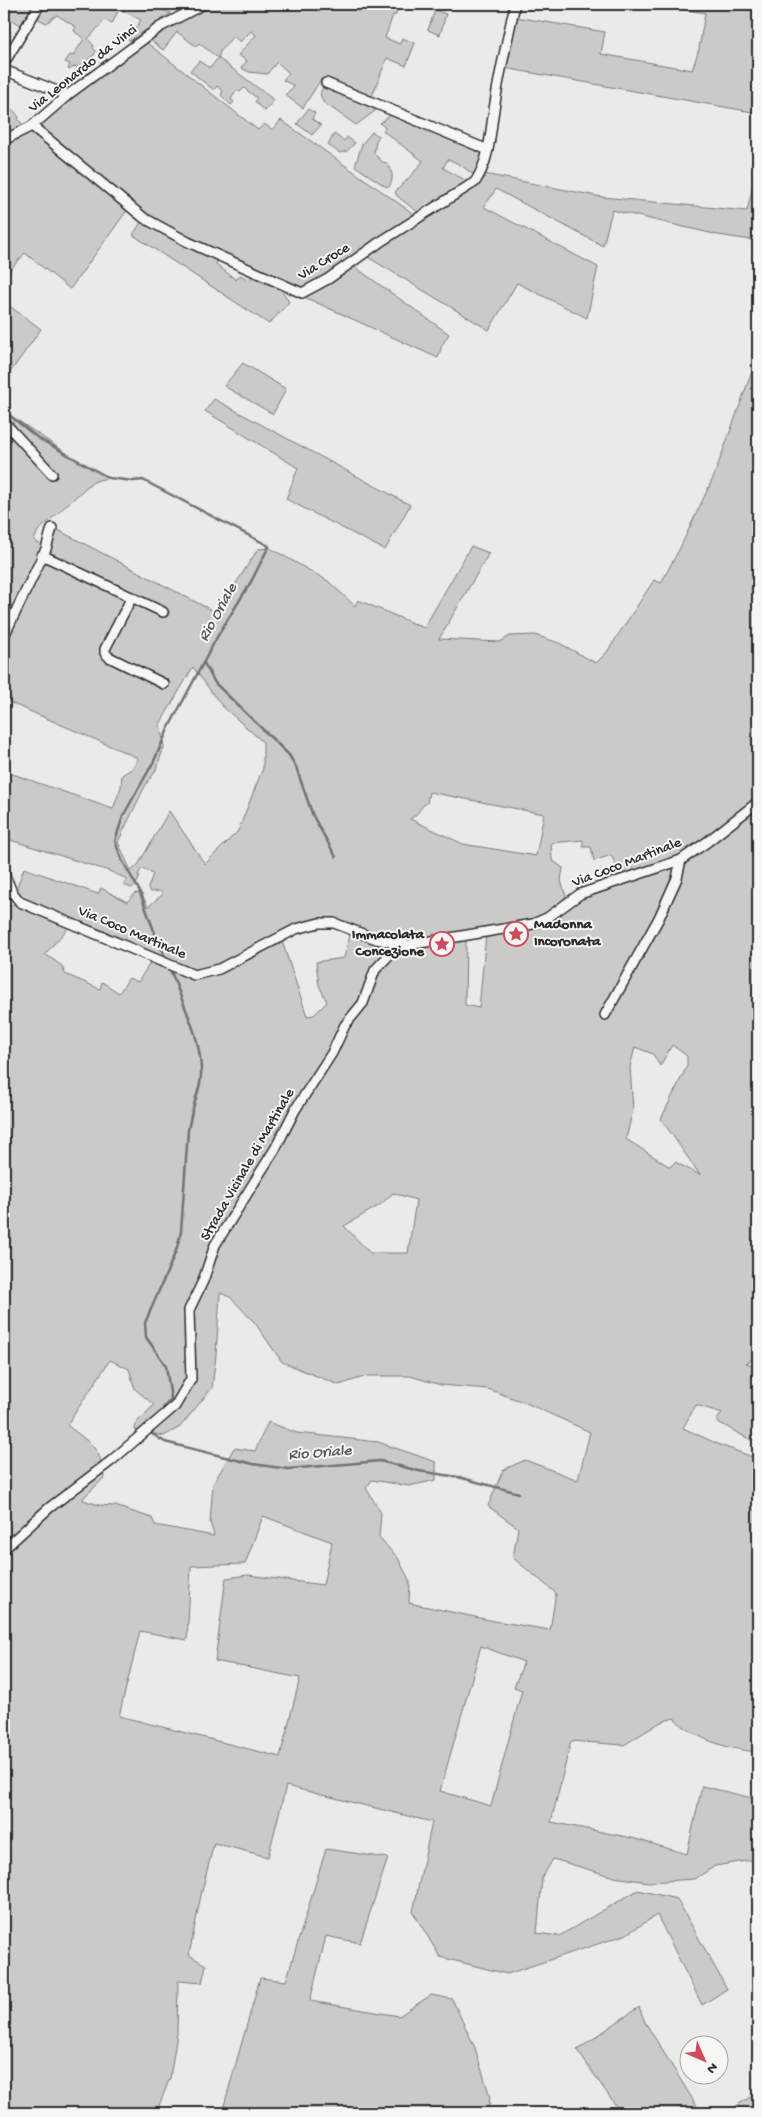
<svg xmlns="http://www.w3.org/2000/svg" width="762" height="2117" viewBox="0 0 762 2117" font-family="'Gochi Hand',sans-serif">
<rect width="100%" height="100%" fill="#eaeae6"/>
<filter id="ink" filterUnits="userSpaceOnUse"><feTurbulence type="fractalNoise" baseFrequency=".02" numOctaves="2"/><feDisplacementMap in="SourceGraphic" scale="10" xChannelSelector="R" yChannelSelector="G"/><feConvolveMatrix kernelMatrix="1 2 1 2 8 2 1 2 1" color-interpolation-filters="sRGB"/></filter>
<g filter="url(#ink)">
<!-- green -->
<g fill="#cacac7" stroke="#7a7a79" fill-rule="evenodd">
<polygon points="4,4 162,4 159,9 171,13 130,41 127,38 128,36 131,36 141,20 119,9 112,24 105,20 88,39 94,46 93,48 96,51 94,55 77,68 75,66 69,70 68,69 70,64 65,62 70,55 73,56 84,39 74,31 76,27 57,15 46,23 30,14 22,26 4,15 8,7"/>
<polygon points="213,4 398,4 396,15 393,15 385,38 400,44 402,38 415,43 406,66 387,58 371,99 321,79 303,108 285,95 294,86 283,80 289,73 277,62 267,74 249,72 241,68 247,61 238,55 256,35 251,31 240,42 233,36 220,52 218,58 274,100 265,111 255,102 257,98 244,88 240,92 237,90 231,99 234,102 231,105 221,95 223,91 217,86 214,90 190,71 199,61 208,67 211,67 218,58 199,43 196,46 177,32 163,50 149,39 176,22"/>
<polygon points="682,4 758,4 758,113 504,68 516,17 605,32 601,54 692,70 699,49 705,13 681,9"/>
<polygon points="435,10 446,14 440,35 428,30"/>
<polygon points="146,42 258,130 264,124 273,130 281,120 418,217 312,288 302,288 189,241 144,217 35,128 69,98"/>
<path d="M324,87L375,107V111L356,125L323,102C320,96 319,91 324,87Z"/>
<polygon points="4,100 19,117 18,119 23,125 7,134 4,130"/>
<polygon points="308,109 315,113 312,119 321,125 312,135 297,124"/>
<path d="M392,114L485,151L480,168L473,174L459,164L448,159L443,168L467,181L463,185L419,213L397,196L395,192C405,182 414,173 423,161L383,131L385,128L380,123Z"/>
<polygon points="33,131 128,209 70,289 25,253 4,277 4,146"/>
<path d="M372,132L379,136L376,141L374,153L382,162L387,163C393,172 394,178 389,187L385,186L355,166L362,144Z"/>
<polygon points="334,134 344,141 347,137 355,143 347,151 340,153 328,145"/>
<polygon points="484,174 602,197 747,211 753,185 758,179 758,241 718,235 612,210 603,246 496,189 484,207 598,267 587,318 517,283 489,330 366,256"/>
<polygon points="143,219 218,260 216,264 236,280 240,275 250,280 253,273 280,287 289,302 269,324 133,235"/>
<polygon points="352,265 449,334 442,345 438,358 302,296"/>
<polygon points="4,302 41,329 4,381"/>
<path d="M758,355V798L703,840L679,856L621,875L611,855L594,861L591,847H583V840L551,843L552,860L563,868L561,881L566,896L557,906L533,920L408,943L369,931L320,920L216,967L197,971H188L108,932L33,904L18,894L17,887L24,868L98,894L101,888L127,902L135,893L142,894L148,907L163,894L160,891L150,892L148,888L153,874L142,868L138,875L140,876L136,885L131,888L124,885L127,879L109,871L4,838V771L113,809L121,787L122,775L133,768L138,758L4,700V642L43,560L129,598L167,617L170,612L45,555L58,530L217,613L258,549L270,548L328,581L355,606L358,600L424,628L471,546L489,553L439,639L500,642L510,636L535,635L559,643L596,663L607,652L654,580L661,583L680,548L714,476ZM193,667L222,706L263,742V768L238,831L205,864L169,811L138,865L131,871L118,842L146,784L155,772L164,747L160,724ZM429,792L544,814L536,856L463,844L410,819C420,814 419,807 427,803Z"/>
<polygon points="243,363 286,389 273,414 224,386"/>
<polygon points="214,399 410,505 385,550 286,499 298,468 205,411"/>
<polygon points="4,411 81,463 109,478 98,480 90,484 38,531 34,540 46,549 4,627 4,523 6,520 4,513 4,428 50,478 57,472 4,417"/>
<path d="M758,806V1357L746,1363L758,1367V1444L716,1421L722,1413L696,1405L683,1428L720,1445L758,1459V1752C728,1749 696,1740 674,1718L661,1722L624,1745L571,1741L551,1822L632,1838L687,1854L702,1786L748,1797L758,1798V1859L715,1866L695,1879L649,1882L614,1877L553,1859L542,1878L537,1933L559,1936L638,1890L677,1899L727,1989L702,2005L657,1915L625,1935L507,1974L440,1957L413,1912L432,1822L286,1786L268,1857L214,1843L201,1895L189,1955L206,1965L202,1983L178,1981L177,2034L170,2078L156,2113H4V907L16,904L70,926L45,954L62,966L65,974L100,989L102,982L119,993L129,978L138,982L150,963L153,961L200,977L211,976L282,941L307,1016L314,1015L327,1002L319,985L316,962L344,958L350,935L405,949L466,936L465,1005L479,1008L486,934L516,931L572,902L684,861ZM672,1045L687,1056V1066L661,1119L700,1175L675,1162L670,1167L626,1139L633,1109L630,1067L635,1047L653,1054L660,1066ZM393,1193L416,1200L408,1253H370L344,1226L380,1205ZM220,1293L230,1297L255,1323L282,1362L339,1385L367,1376H410L441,1385L488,1389L526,1403L590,1432L578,1480L525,1460L503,1470L488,1506L518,1528L513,1558L556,1593L550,1630L489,1620L409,1603L410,1582L398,1558L379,1538L381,1513L366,1488L372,1480L409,1486L436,1480V1462L378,1442L297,1433L268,1422L255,1451L234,1448L213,1484L210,1522L214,1536L155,1525L152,1518L115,1506L99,1505L83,1500L84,1497L104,1478C101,1446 90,1444 67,1425L110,1360L129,1369L135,1389L154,1405L136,1423L135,1430L164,1436L180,1427L212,1388L216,1355ZM263,1516L332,1542L323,1585L248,1575L226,1578L215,1661L300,1678L280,1757L119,1716L140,1631L187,1640L191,1566L245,1564ZM481,1646L524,1662L514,1687L522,1690L491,1806L440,1791Z"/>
<polygon points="326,1849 388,1858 360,1943 326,1936 310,2001 399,2016 431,1995 452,1999 475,2048 490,2097 488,2113 222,2113 260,1978 286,1981"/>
<polygon points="639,2007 645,2022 701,2113 621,2113 577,2050"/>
<polygon points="758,2071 758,2113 725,2113 755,2094 755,2074"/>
</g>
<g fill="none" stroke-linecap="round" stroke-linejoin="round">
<!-- stream -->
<g stroke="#727270" stroke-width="2.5">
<polyline points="4,411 38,438 109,478 133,481 143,480 269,546 252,580 217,637 168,729 154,761 123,816 115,841 122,860 139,890 157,939 167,961"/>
<polyline points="204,663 215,683 289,755 296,767 313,816 336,857"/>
<path d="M170,968C182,1005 202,1036 201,1075C201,1087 195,1098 193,1109"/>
<polyline points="163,1408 171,1399 166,1366 146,1337 145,1323 176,1251 181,1232 188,1130 192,1111"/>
<polyline points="149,1432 165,1442 253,1464 288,1469 380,1461 419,1471 458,1477 519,1493"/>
</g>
<defs>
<g id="minor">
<polyline points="4,63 40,4"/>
<polyline points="4,70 67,95"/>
<polyline points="326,83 488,150"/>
<path d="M32,126L144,218L188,242L302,293L328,279L380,242L475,182C491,158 490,130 495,103C500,70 508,37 515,4"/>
<polyline points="4,140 32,126 69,94 160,27 204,4"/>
<polyline points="4,422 52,474"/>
<polyline points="42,555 163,612"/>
<polyline points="132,597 105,649 105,653 109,657 164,684"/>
<polyline points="4,636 46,549 52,528"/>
<polyline points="4,873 12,892 20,902 194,975 219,969 296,929 319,923 334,923 376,939 408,945 533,924 547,918 580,894 681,860 707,842 758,802"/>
<polyline points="605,1015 659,918 677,878 681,860"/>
<polyline points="4,1549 49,1508 111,1461 175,1406 191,1379 189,1310 203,1281 215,1245 275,1149 295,1110 332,1053 345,1025 363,1003 375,970 392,952 396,942"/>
</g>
</defs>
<!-- minor casing -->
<use href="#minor" stroke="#2b2b2b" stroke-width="12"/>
<!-- minor -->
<use href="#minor" stroke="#f6f6f2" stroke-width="9"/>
</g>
</g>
<!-- icons -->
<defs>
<symbol id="sight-ring" viewBox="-11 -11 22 22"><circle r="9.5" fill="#f6f6f2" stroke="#d1495b" stroke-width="1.5"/><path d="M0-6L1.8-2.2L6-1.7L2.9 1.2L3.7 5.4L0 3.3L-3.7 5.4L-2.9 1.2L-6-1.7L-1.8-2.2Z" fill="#d1495b"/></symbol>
</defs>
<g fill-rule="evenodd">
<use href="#sight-ring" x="502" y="920" width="28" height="28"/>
<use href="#sight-ring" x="428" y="930" width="28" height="28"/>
</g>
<g text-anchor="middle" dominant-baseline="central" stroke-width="4" stroke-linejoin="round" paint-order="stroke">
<!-- street labels -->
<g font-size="15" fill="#2b2b2b" stroke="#f6f6f2">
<text transform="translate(83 69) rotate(-38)">Via Leonardo da Vinci</text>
<text transform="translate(324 262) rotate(-32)">Via Croce</text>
<text transform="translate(627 863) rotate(-21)">Via Coco Martinale</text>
<text transform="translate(132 933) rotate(23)">Via Coco Martinale</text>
<text transform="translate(248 1165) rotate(-60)">Strada Vicinale di Martinale</text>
</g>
<!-- poi labels -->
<g font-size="15" font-weight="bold" fill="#2b2b2b" stroke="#f6f6f2" text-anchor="start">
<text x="534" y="925">Madonna<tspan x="534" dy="17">Incoronata</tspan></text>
<text x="424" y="935" text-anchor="end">Immacolata<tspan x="424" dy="17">Concezione</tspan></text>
</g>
<!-- water labels -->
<g font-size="16" font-style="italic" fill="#545453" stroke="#f6f6f2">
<text transform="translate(219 613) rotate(-61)">Rio Oriale</text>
<text transform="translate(320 1454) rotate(-4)">Rio Oriale</text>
</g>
</g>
<!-- margin -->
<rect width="762" height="2117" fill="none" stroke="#f6f6f2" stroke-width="20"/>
<rect x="10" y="10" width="742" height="2097" fill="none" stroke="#2b2b2b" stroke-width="2" filter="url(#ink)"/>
<!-- north arrow -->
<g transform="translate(704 2060) rotate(135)"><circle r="24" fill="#f6f6f2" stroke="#a5a5a2"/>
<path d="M0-4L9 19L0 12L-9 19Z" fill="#d1495b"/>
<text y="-8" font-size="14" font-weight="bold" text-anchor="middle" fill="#2b2b2b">N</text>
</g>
</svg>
